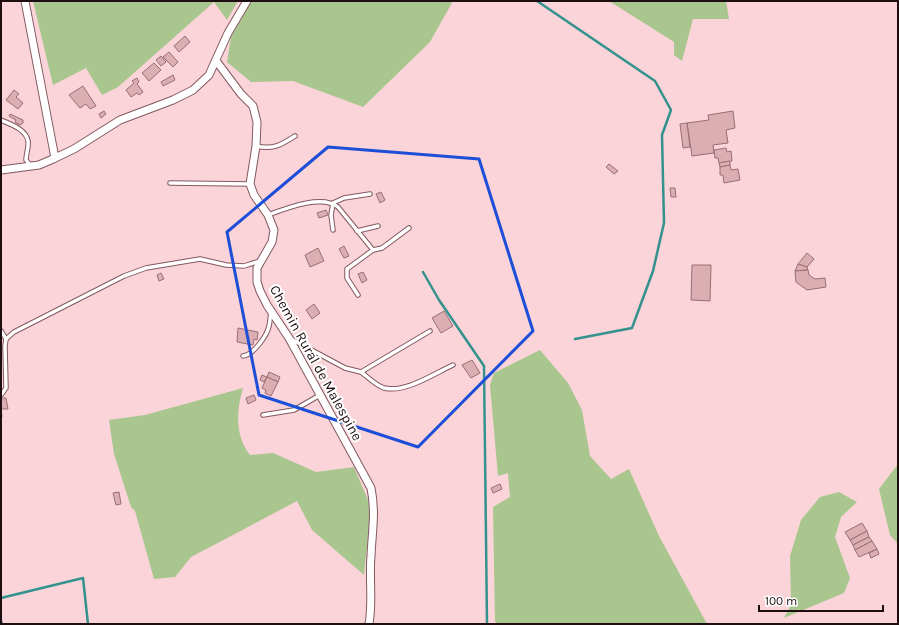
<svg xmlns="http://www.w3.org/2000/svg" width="899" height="625" viewBox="0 0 899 625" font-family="Karla,sans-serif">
<rect width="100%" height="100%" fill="#fad4d8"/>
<!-- green -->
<g fill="#a9c68e">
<polygon points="33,1 238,1 227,20 214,2 118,87 102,95 86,68 53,85"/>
<polygon points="252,1 453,1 430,42 363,107 293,81 251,82 227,62 231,37"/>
<polygon points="609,1 726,1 729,19 693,19 682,61 674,55 674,42"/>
<polygon points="540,350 568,383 582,410 590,456 611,479 629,469 659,536 707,624 499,624 495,622 493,507 510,497 508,473 498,476 490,385 494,373"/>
<path d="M243,388C236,411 235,436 250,455L273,453L316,472L354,467L368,500L370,515L364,575L312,530L297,501L191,557L175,577L154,579L135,511L131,507L114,454L109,420L145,415Z"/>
<polygon points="898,464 898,544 890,535 879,489"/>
<polygon points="839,492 857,502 841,517 835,537 850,578 844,593 784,618 791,605 790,556 801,520 820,497"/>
</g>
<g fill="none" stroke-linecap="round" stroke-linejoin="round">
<!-- stream -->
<g stroke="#33928d" stroke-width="2.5">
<polyline points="537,1 655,81 671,110 662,135 664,223 653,271 632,328 575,339"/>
<polyline points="423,272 439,300 484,366 487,624"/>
<polyline points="1,598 83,578 88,624"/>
<polyline points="1,621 2,624"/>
</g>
</g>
<!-- building -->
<g fill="#dbaeb3" stroke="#986e74">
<polygon points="185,36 190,42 179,52 174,46"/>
<polygon points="169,52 178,62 173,67 163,57"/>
<polygon points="161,56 166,62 161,66 156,60"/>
<polygon points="154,63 161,70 149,81 142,73"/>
<polygon points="173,75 175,80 163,86 161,82"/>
<polygon points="137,78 139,82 137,84 143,92 139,95 137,93 131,97 126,90 134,83 132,81"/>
<polygon points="83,86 96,106 90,109 86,104 80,108 69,95"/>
<polygon points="14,90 19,94 16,97 23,103 18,109 6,100"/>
<polygon points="104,111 106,114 101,118 99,114"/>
<polygon points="733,111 735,128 726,130 728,143 713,145 714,153 692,156 687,123 709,120 708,115"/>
<polygon points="10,114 23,120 23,123 20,125 15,122 16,120 9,116"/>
<polygon points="687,123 690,147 683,148 680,124"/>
<polygon points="726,148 727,152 731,151 732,161 719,163 718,158 715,158 714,150"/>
<polygon points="730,161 730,165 720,167 719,163"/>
<polygon points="609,164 618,171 614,174 606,167"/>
<polygon points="730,165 731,170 738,169 740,180 724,183 723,175 720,175 720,167"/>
<polygon points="670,188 675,188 676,197 671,197"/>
<polygon points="381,192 385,200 380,203 376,194"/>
<polygon points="326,210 328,215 319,218 317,213"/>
<polygon points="344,246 349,256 344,258 339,249"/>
<polygon points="318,248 324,261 310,267 305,255"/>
<polygon points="807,253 814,259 807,267 798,264"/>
<polygon points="798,264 807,267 808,270 795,271"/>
<polygon points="692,265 711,265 710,301 691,300"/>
<polygon points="808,270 809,275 815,279 825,278 826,287 807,290 796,282 795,271"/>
<polygon points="363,272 367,280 362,283 358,274"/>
<polygon points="161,273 164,279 159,281 157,275"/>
<polygon points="314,304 320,313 312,319 306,310"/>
<polygon points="444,311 453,326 441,333 432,318"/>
<polygon points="238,328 258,332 257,340 254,339 253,345 237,342"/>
<polygon points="472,360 480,373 471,378 462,365"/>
<polygon points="269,372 280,377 278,382 267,377"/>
<polygon points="262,375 267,377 264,382 260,380"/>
<polygon points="267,377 278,382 271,396 265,393 266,390 262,388"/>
<polygon points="254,395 256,400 248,404 246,398"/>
<polygon points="1,398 6,398 8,409 1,409 2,417 1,417"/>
<polygon points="500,484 502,489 493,493 491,488"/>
<polygon points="119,492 121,504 116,505 113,493"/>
<polygon points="862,523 867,531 850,540 845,532"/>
<polygon points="867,531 869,537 853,545 850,540"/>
<polygon points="869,537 872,541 855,550 853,545"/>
<polygon points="872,541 877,549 859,557 855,550"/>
<polygon points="877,549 879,554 871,558 869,553"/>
</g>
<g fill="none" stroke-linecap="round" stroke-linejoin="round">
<defs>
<g id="lane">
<path d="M1,120C10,124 26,129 28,141C29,147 26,154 26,160L31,166"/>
<path d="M256,146C273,150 281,145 295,136"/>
<polyline points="170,183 250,184"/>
<path d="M268,215C287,208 322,194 338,207L373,250L382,248L409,228"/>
<polyline points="333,230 331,215 333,203 344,198 370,194"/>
<polyline points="357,231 378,226"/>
<polyline points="358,295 347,278 347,269 373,250"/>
<polyline points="1,331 6,339"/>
<path d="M430,331L361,372C368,377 375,385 384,388C406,393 433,374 453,365"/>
<polyline points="291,339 345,368 361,372"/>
<path d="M243,356C253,355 267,336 269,326C270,322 270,317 271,313"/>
<polyline points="1,395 6,388 5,346 6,339 14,332 124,276 146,268 200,259 226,265 244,266 260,261"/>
<polyline points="263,415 294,410 320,395"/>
</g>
<g id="street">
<polyline points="25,1 55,158"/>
<path d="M217,62L241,94L253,106L257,122L256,146L250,184L254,195L268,215L274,230L272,242L257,268V282L260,291L267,305L289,338L371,488C376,513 372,531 371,556C369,579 373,602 369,624"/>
<polyline points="1,170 39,165 53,159 74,149 120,120 173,100 193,90 209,75 228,33 247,1"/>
</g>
</defs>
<!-- lane casing -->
<use href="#lane" stroke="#82595f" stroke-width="5.5"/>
<!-- street casing -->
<use href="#street" stroke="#82595f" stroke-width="9"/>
<!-- lane -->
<use href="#lane" stroke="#fff" stroke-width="3.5"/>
<!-- street -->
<use href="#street" stroke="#fff" stroke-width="7"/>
</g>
<!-- marked area -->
<path fill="none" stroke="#1d4ed8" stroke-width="3" stroke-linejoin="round" d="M328,147L479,159L533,331L418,447L259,395L227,232Z"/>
<g text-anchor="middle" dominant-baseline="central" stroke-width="4" stroke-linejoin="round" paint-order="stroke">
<!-- street labels -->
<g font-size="14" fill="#1e0e11" stroke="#fff">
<text transform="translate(316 363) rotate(61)">Chemin Rural de Malespine</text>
</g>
</g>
<!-- border -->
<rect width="899" height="625" fill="none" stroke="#1e0e11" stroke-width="4"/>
<!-- scale -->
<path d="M759 605v6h124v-6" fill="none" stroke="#1e0e11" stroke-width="2"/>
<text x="765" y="605" font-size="12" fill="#1e0e11" stroke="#ffffff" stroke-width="3" paint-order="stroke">100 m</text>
</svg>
